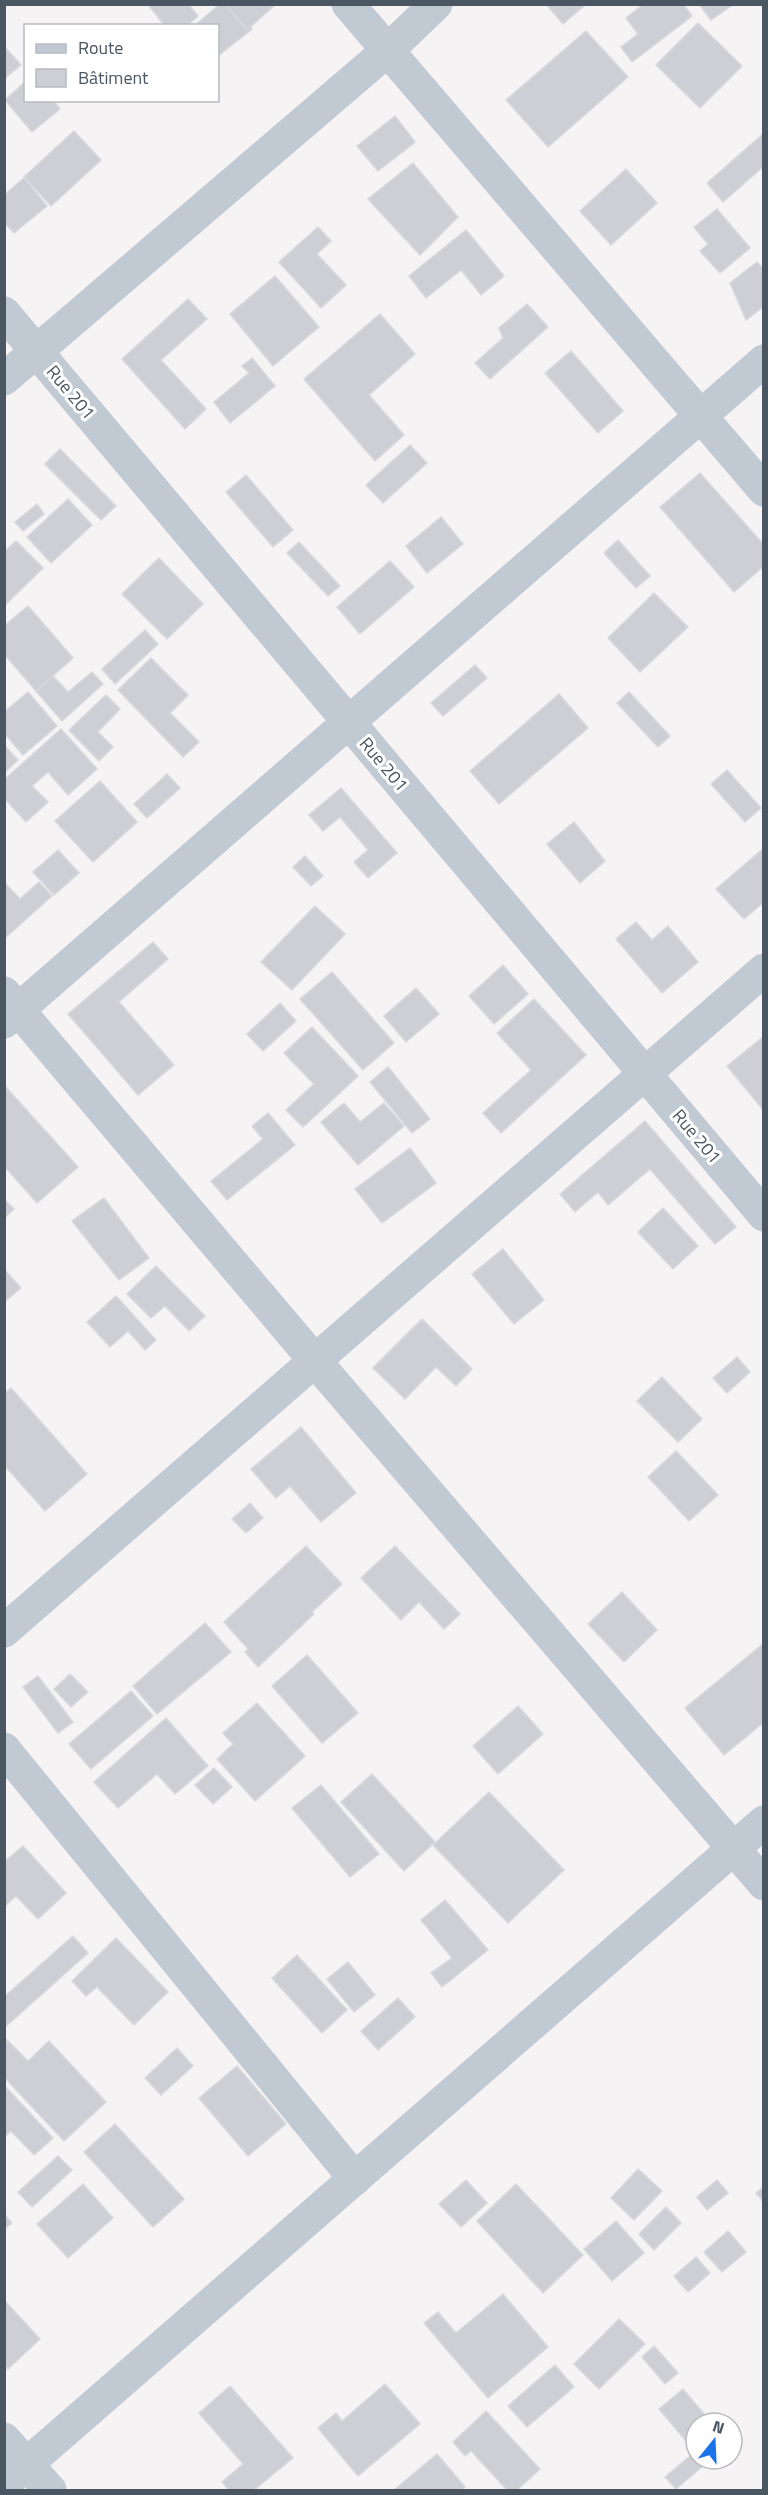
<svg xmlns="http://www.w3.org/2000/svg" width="768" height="2495" viewBox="0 0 768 2495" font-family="'Titillium Web',sans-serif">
<rect width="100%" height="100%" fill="#f5f3f3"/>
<!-- building -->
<g fill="#cdcfd5" stroke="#d7d9de" stroke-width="1.5">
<polygon points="150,4 188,4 198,16 187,26 165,26 149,6"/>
<polygon points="220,4 232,4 252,29 218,56 218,26 194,26"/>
<polygon points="225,4 276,4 247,30"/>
<polygon points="546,4 586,4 563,24"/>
<polygon points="644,4 683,4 692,16 632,62 621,47 638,34 626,18"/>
<polygon points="699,4 734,4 711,20"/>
<polygon points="698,23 742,66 700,108 656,65"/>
<polygon points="586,31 628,77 548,147 506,100"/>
<polygon points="4,46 21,65 4,79"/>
<polygon points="26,81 26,100 53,100 60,109 32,132 5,100"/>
<polygon points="395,116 415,142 378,171 357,146"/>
<polygon points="74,131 101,160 51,206 24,177"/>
<polygon points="764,133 764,166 723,202 707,183"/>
<polygon points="413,163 458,217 420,255 368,199"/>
<polygon points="626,169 657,203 611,245 580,211"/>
<polygon points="24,178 47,206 14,233 4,222 4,195"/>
<polygon points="717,209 750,248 720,273 700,251 708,244 694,227"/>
<polygon points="318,227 331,241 317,254 346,285 321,308 279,262"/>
<polygon points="466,230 504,276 481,295 461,270 426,298 409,276"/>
<polygon points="757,262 764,270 764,306 746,320 730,283"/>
<polygon points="275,276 319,327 273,366 230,314"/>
<polygon points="188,299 207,319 161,360 206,409 185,429 122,359"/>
<polygon points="527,304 548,327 490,379 475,363 503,338 499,328"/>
<polygon points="380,314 415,354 369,395 404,435 375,461 304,379"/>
<polygon points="571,351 623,411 598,433 545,373"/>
<polygon points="252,358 275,386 230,423 214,402 249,373 242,366"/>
<polygon points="410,445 427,463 383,503 366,485"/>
<polygon points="60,449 116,506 101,520 45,464"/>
<polygon points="700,473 764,545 764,566 734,592 660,507"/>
<polygon points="246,475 293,530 273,547 226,492"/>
<polygon points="68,499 92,525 51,563 27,537"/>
<polygon points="37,504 44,514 23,531 15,522"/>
<polygon points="441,517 463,544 427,573 406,546"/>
<polygon points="618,540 650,576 636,588 604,553"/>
<polygon points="16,541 43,568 4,606 4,552"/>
<polygon points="299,542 340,586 328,596 287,553"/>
<polygon points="159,558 203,604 167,639 122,594"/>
<polygon points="390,561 414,587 360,634 337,607"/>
<polygon points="654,593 688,627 640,672 608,638"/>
<polygon points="28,606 73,658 36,691 4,654 4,626"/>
<polygon points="145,630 158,644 115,684 102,669"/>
<polygon points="151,658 188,695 170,713 199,742 183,757 118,690"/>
<polygon points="475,665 487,678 443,716 431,703"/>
<polygon points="92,672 103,684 62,721 36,691 53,676 68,692"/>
<polygon points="28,692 57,726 23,755 4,733 4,712"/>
<polygon points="629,692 670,736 658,747 617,703"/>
<polygon points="559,694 588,728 499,804 470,771"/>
<polygon points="106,695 120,709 98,732 113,747 99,761 69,730"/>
<polygon points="61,729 97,769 68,795 48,772 32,786 48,802 26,822 6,800 4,802 4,780"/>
<polygon points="4,745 18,760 4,773"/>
<polygon points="727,770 761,808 745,822 711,784"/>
<polygon points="167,774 180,788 147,818 134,804"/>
<polygon points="100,781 137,822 93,862 55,821"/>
<polygon points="341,788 397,853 368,878 354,862 368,850 340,817 323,831 309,815"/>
<polygon points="574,822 605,861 580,883 547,844"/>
<polygon points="764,848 764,902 744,919 716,889"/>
<polygon points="58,850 79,873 54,895 33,872"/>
<polygon points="305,856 323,876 311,886 293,867"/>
<polygon points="4,882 20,899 39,882 52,896 5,938"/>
<polygon points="315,906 345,934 292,990 261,962"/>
<polygon points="636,922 652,940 668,926 698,962 662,993 616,939"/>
<polygon points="153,942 168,959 119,1002 174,1065 138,1095 68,1014"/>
<polygon points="503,965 528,994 494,1024 469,996"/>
<polygon points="332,972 394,1043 363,1070 300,999"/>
<polygon points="416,988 439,1014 406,1042 384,1016"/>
<polygon points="534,999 586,1055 501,1133 483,1113 531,1070 497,1033"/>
<polygon points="280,1003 296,1021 263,1051 247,1034"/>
<polygon points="312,1027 358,1076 303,1127 286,1110 314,1084 284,1053"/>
<polygon points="763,1037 764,1038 764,1111 727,1066"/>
<polygon points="388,1067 430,1119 412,1133 370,1082"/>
<polygon points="4,1085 78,1167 37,1203 4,1166"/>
<polygon points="344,1103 360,1122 384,1103 404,1126 358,1165 321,1122"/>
<polygon points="268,1113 295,1145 227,1200 211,1181 263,1139 252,1126"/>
<polygon points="645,1121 736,1227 715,1244 650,1169 608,1205 598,1192 575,1212 560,1194"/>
<polygon points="410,1148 436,1183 382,1223 355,1189"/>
<polygon points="104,1198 149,1258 119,1280 72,1221"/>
<polygon points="4,1199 14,1209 4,1218"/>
<polygon points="663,1208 698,1246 673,1269 638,1232"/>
<polygon points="503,1249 544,1300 514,1324 472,1274"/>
<polygon points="156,1266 205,1316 189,1331 165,1306 151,1318 127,1294"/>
<polygon points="4,1269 21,1288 4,1302"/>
<polygon points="116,1296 156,1340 145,1350 128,1331 110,1347 87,1322"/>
<polygon points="422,1319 472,1369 456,1386 436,1367 405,1399 373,1368"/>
<polygon points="737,1357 750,1372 727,1393 713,1378"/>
<polygon points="662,1377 702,1419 678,1442 637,1401"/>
<polygon points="11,1388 87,1474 45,1511 4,1465 4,1394"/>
<polygon points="301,1427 356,1493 321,1522 290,1486 276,1498 251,1469"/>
<polygon points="676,1451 718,1495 689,1521 648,1477"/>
<polygon points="250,1503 263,1518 246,1533 232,1519"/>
<polygon points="306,1546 342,1584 312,1612 314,1614 258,1667 245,1652 248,1649 224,1622"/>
<polygon points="395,1546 460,1614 444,1629 419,1602 401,1620 361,1578"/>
<polygon points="622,1592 657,1630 624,1662 588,1624"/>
<polygon points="205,1623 231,1652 157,1714 133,1686"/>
<polygon points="764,1643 764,1722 724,1755 685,1708"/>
<polygon points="307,1655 358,1713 322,1743 272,1686"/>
<polygon points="70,1674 88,1692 71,1707 54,1689"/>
<polygon points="38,1676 73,1722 58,1733 23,1687"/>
<polygon points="131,1691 153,1716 91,1769 69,1744"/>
<polygon points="257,1703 305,1756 255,1801 217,1759 233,1744 223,1733"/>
<polygon points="518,1706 543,1734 498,1774 473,1746"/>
<polygon points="166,1718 208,1766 175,1794 157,1774 118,1808 94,1782"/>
<polygon points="214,1768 232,1787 213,1804 195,1785"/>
<polygon points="372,1774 435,1842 404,1871 341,1802"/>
<polygon points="321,1785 379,1854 350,1877 292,1808"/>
<polygon points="489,1792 564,1870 508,1923 433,1845"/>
<polygon points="23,1846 66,1893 38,1919 16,1896 4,1907 4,1862"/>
<polygon points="445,1900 488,1950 442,1987 431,1973 452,1958 421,1920"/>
<polygon points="73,1936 88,1953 4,2028 4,1997"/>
<polygon points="116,1938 168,1992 134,2025 97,1987 86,1996 72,1981"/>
<polygon points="297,1955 347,2010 322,2033 272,1978"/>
<polygon points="348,1962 375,1995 354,2012 327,1979"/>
<polygon points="398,1998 415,2017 378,2050 361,2031"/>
<polygon points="4,2037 28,2061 49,2041 106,2102 64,2141 4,2077"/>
<polygon points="177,2048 193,2066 161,2095 145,2078"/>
<polygon points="237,2066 286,2124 248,2156 199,2098"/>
<polygon points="4,2085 53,2138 34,2155 11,2131 4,2137"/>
<polygon points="115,2124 184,2199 153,2227 84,2152"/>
<polygon points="58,2156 72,2170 32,2207 18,2192"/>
<polygon points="638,2169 662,2191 634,2220 611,2198"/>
<polygon points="466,2180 487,2203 461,2227 439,2204"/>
<polygon points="717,2180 728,2193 707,2210 697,2197"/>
<polygon points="83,2184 113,2218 68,2258 37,2224"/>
<polygon points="516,2184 583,2255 543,2293 477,2221"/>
<polygon points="764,2187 764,2202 756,2193"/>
<polygon points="666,2207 681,2223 654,2250 639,2234"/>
<polygon points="4,2214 12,2223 4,2229"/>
<polygon points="616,2221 644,2253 612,2281 584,2249"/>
<polygon points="728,2231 746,2252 722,2272 704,2252"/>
<polygon points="696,2257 710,2273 688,2292 674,2276"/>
<polygon points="503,2294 548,2347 488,2398 424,2323 438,2312 456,2333"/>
<polygon points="4,2300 40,2339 8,2369 4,2365"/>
<polygon points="619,2319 645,2344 599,2389 574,2364"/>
<polygon points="654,2346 678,2373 665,2384 642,2357"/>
<polygon points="555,2365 574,2387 527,2427 508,2406"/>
<polygon points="385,2384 420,2424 358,2476 318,2428 336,2413 342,2421"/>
<polygon points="230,2386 293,2458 254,2490 229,2490 222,2482 243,2464 199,2413"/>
<polygon points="683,2389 710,2421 707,2423 696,2423 696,2432 686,2441 659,2409"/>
<polygon points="486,2411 540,2469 517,2490 507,2490 471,2451 465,2456 453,2442"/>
<polygon points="696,2451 696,2459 711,2459 676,2489 665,2477"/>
<polygon points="437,2454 465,2487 461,2490 394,2490"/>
</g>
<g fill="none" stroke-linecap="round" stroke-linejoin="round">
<!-- minor -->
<g stroke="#c1cad2" stroke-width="33">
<polyline points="348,4 764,490"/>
<polyline points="4,313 764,1215"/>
<polyline points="4,379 387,51 436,4"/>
<polyline points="4,993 316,1362 764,1884"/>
<polyline points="4,1022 764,361"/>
<polyline points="4,1631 764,970"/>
<polyline points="4,1749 355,2179"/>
<polyline points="4,2439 50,2490"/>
<polyline points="4,2484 764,1822"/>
</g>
</g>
<g text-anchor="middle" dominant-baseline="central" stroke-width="6" stroke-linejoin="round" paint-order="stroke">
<!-- street labels -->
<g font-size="18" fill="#4a5661" stroke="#fff">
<text transform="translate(71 392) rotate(50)">Rue 201</text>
<text transform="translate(384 764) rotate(50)">Rue 201</text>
<text transform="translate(697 1136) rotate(50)">Rue 201</text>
</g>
</g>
<!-- border -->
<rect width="768" height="2495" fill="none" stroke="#4a5661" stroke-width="12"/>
<!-- legend -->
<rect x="24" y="24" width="195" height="78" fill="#ffffff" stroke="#b7bbc0" stroke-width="1.5"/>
<rect x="36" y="44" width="30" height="9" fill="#c1cad2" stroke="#b7bbc0" stroke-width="1.5"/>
<text x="78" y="54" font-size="18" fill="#4a5661">Route</text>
<rect x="36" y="69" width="30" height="18" fill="#cdcfd5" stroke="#b7bbc0" stroke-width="1.5"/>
<text x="78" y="84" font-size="18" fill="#4a5661">Bâtiment</text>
<!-- north arrow -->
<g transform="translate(714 2441) rotate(18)"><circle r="28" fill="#ffffff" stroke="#b7bbc0" stroke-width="1.5"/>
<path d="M0-4.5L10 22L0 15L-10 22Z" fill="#1a73e8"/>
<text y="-9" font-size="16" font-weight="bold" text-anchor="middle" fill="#4a5661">N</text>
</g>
</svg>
